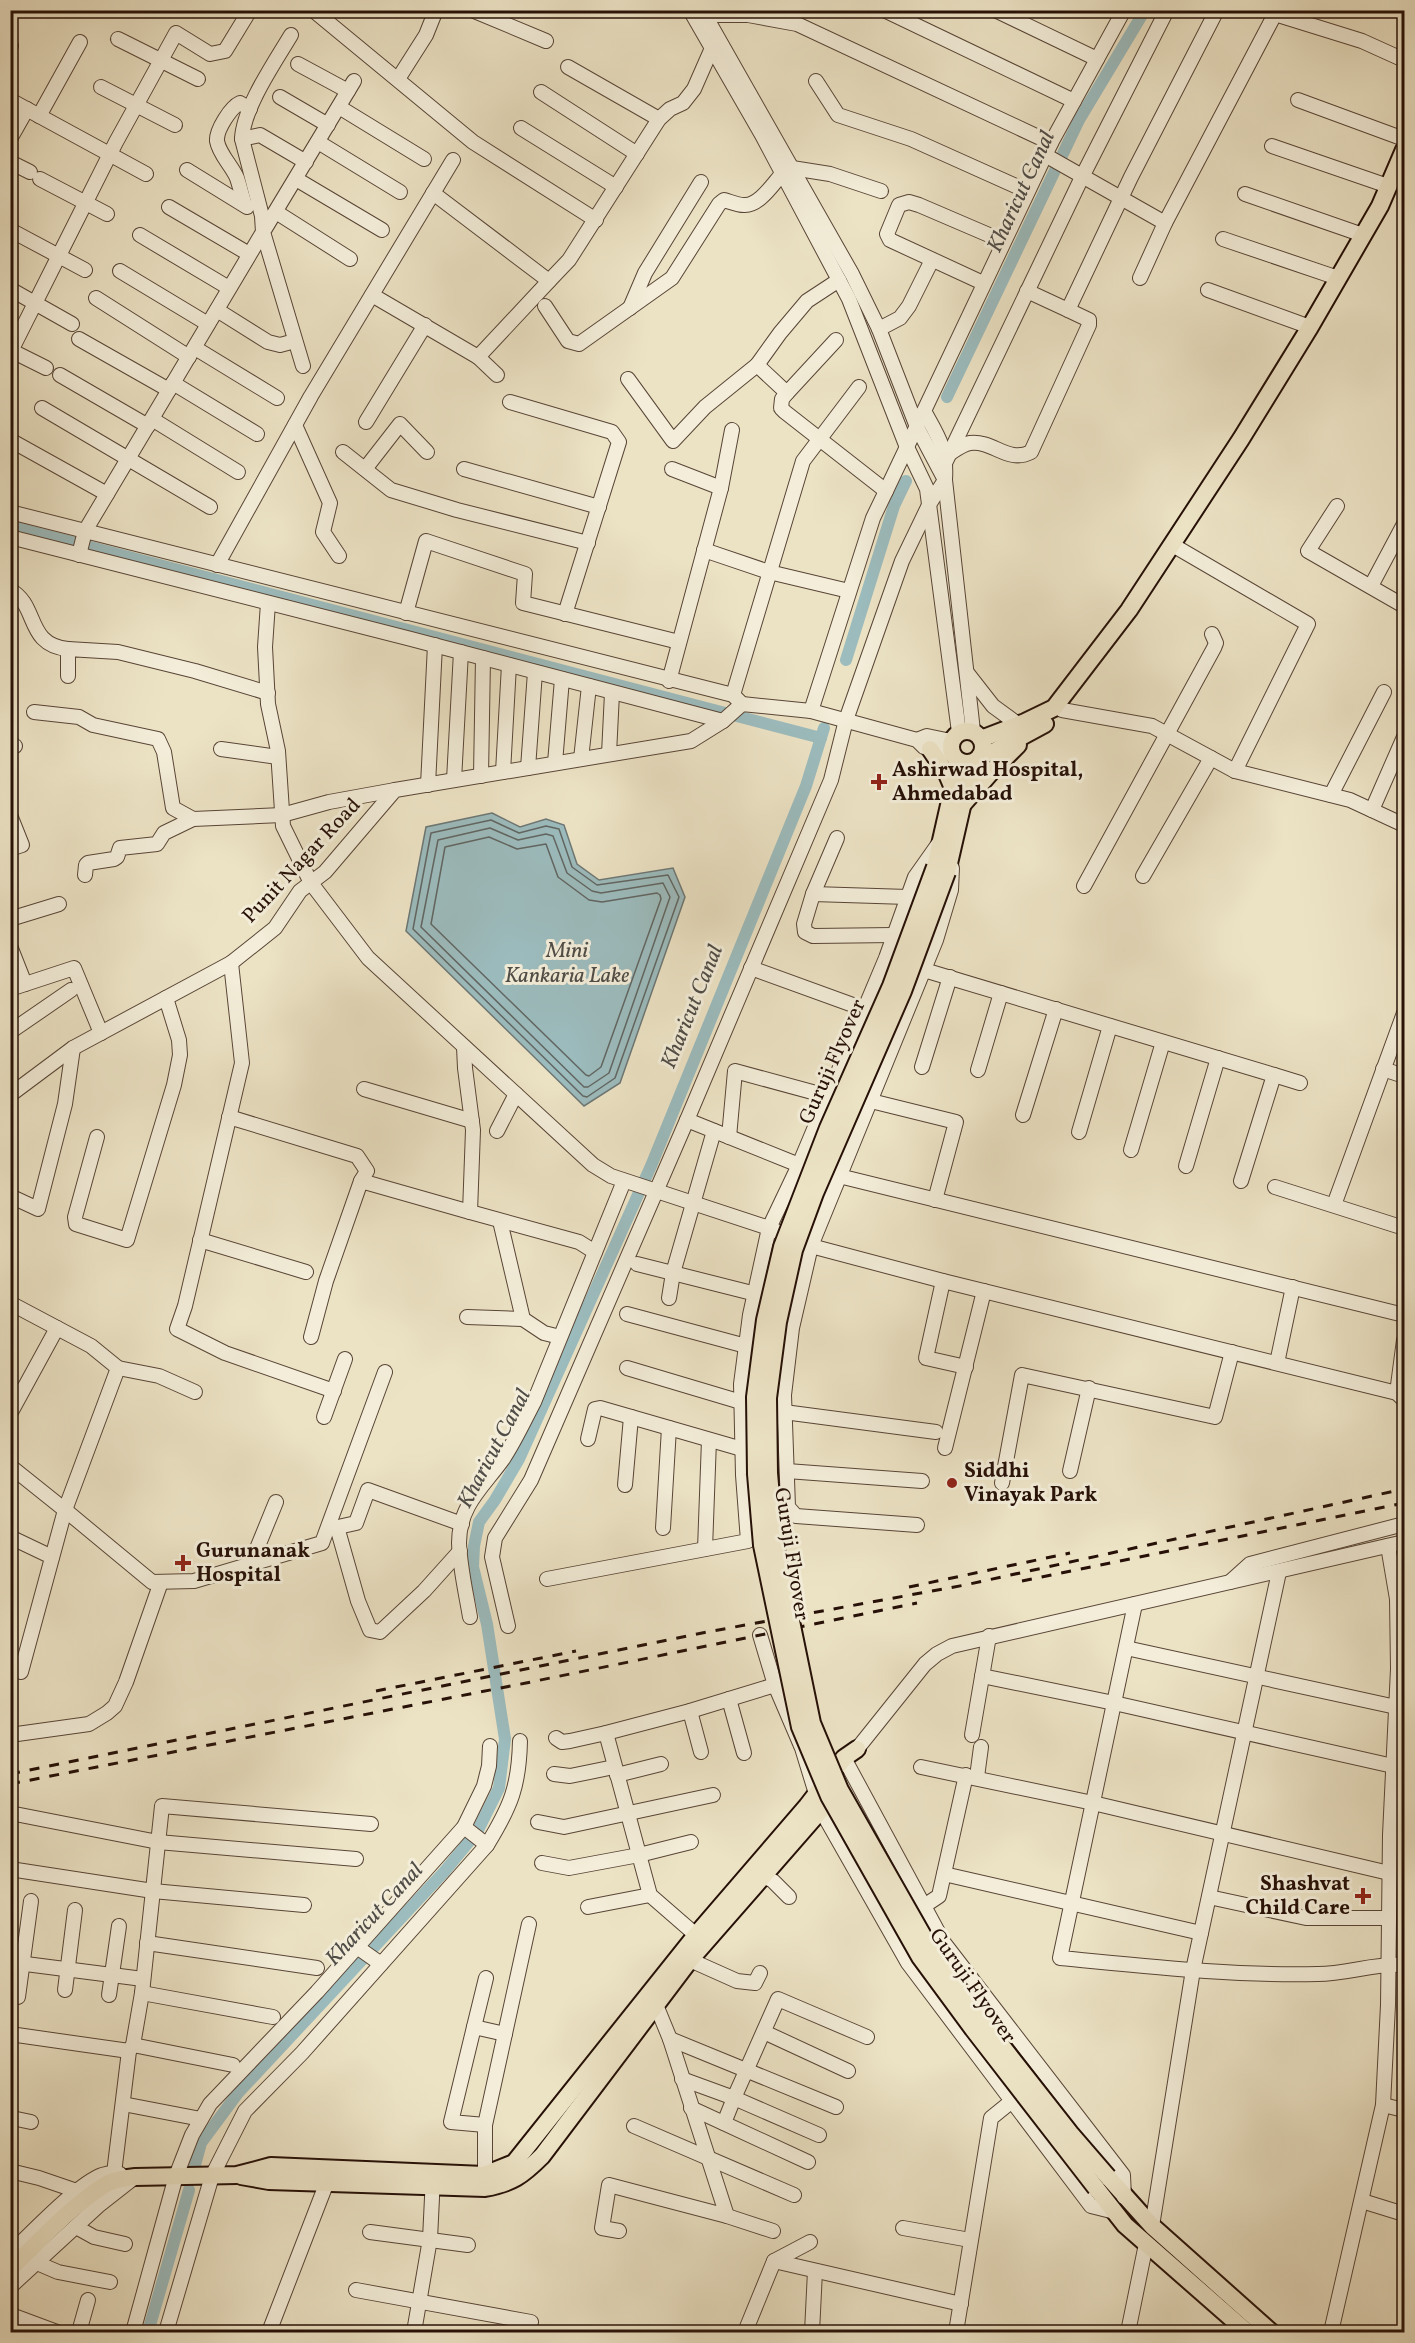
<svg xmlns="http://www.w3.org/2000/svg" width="1415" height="2343" viewBox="0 0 1415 2343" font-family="Vollkorn,serif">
<rect width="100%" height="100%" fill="#ece3c5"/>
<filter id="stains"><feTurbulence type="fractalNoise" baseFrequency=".00333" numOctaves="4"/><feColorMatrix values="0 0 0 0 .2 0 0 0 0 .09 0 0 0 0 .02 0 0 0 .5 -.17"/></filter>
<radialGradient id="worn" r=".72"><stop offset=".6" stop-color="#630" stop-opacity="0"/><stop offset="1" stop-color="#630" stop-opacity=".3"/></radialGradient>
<!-- green -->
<polygon fill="#b6c496" stroke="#6e6a4e" stroke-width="1.5" points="1397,1861 1404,1861 1404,1956 1392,1957"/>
<!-- water -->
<polygon fill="#9cbcbe" stroke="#6d7775" stroke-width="1.5" points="492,813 520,827 546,819 564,825 577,864 599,880 673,868 685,897 620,1083 584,1106 406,931 426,827"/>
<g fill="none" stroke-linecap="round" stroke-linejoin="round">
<!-- shore -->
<g stroke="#616662" stroke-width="1.5">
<polygon points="491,820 519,833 546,826 559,829 572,867 597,885 668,875 679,897 615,1078 587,1097 583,1096 413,929 431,833"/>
<polygon points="490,828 518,840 546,834 553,836 567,873 592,891 601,893 663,883 670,897 609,1073 588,1087 584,1087 421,927 438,840"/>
<polygon points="489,837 517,849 546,844 558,877 589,900 602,902 657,893 660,895 661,899 601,1067 589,1076 586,1075 431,924 445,847"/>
</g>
<!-- canal -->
<g stroke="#9cbcbe" stroke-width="12">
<polyline points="947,397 1079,120 1145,10"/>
<polyline points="10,526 821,738"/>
<polyline points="846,660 894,506 906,481"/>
<polyline points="195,2165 201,2143 238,2093 444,1872 477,1832 499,1788 505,1739 487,1624 473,1567 474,1546 479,1522 495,1500 519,1459 651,1166 806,786 824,728"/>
<polyline points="148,2332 189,2190"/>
</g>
<defs>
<g id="minor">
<polyline points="313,10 473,142 596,220"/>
<polyline points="472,10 546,41"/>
<polyline points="690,10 762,135 849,299 906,445 927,489 959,732"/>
<polyline points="702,10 852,274 879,329 917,427 945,480"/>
<polyline points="884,10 1074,101"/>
<polyline points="995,10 1097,59"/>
<polyline points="1276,10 1275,14 1362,41 1404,60"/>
<polyline points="704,15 748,15 797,24 1051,143"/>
<polyline points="118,39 198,79"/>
<polyline points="10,47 11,46"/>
<polyline points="298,64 348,91"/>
<polyline points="568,67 659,119"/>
<polyline points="398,79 426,35 436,10"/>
<polyline points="816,81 838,115 911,139 1027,191"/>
<polyline points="101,87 175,125"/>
<polyline points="541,92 637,154"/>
<polyline points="280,97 328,125"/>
<polyline points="10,100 146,174"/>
<polyline points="1298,100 1404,139"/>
<polyline points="339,107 424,159"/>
<polyline points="39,116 80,42"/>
<polyline points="521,128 616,187"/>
<polyline points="10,139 27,109"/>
<polyline points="242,139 260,135 306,162"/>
<polyline points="318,142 400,192"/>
<polyline points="1272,146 1388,186"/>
<polyline points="1045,155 1165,223"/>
<polyline points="10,162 30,172"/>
<polyline points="792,168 830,174 881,191"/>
<polyline points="187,170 247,207"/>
<polyline points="40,179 107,214"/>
<polyline points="296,179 382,230"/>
<polyline points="433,193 549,281 569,260 659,119 670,109 683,103 694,89 712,48"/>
<polyline points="1245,194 1363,235"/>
<path d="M245,205C242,196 240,187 237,178C232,166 219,154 217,141C216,130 231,107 240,103L250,109"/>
<polyline points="169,207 249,254"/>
<polyline points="276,212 350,259"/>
<polyline points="12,231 85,270"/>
<polyline points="140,235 229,288"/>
<polyline points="1223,239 1338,278"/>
<polyline points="120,271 208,324"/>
<polyline points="1140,278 1165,223 1275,14"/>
<polyline points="983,283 890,240 887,234 899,205 909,202 919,205 1003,241"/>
<polyline points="10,289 72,324"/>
<polyline points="1208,290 1310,327"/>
<polyline points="1027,291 1068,310 1131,177 1217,10"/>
<polyline points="372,295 478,357 549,281"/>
<polyline points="96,298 189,357"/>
<path d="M545,306L568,341L579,344L672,278L719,204L724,200C731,202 738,205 744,205C759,206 773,184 782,174"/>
<polyline points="630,308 645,273 701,182"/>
<polyline points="217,310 268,342 280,345 295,341"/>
<polyline points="879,329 900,318 909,306 932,260"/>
<polyline points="79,339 169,390"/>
<polyline points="195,348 277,398"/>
<polyline points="10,350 46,368"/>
<polyline points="10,353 116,142 176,33 210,54 225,51 250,10"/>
<polyline points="478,357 497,375"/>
<polyline points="757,365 780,333 807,301 839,280"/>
<polyline points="303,366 263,232 354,81"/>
<polyline points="60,375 148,426"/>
<polyline points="628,379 673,441 705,407 757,365 787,393 836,340"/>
<polyline points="173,383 257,434"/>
<polyline points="787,393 782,399 781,408 785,412 886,491"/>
<polyline points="510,402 612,432 619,442 565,614"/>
<polyline points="42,408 210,507"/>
<path d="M924,411C939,438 947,448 945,480L973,731"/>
<polyline points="152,419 238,472"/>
<polyline points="366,422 425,325"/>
<polyline points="295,425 330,503 323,532 339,556"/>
<polyline points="10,440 107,494"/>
<polyline points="343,452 391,490 457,510 588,543"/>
<path d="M949,454C955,450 963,444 970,443C993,440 1008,464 1031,452L1089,325V320L1068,310"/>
<polyline points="946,461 1083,175 1167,10"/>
<polyline points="365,469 400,424 427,452"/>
<polyline points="464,469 599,507"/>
<polyline points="672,469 721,488"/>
<polyline points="1337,506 1308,551 1404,606"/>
<polyline points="10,512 733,695 742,704"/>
<polyline points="10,537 411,639 723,721"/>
<polyline points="1176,547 1308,624 1235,771"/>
<polyline points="704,550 769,572 849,591"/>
<path d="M79,555L85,531L263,232L262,216L242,139C243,108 275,62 291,35"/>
<polyline points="217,565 311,396 453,160"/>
<polyline points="1371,586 1404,524"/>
<path d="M10,590C39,605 25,645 68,649"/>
<polyline points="268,603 265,647 268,704 278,751 283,826 311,883 368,958 593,1165 611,1176 769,1228 811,1246 943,1281 1397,1393"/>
<polyline points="406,613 426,541 525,574 523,603 679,642"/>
<polyline points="968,674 993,706 1019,725"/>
<polyline points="68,676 68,649 118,652 195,671 268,693"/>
<polyline points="669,681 721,488 732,430"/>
<polyline points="733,695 803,461 859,387"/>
<polyline points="1062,710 1152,726 1235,771 1350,800 1404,825"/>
<polyline points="811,711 873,518 886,491 1051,143 1124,10"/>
<polyline points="34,712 79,717 93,725 158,739 164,752 173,808 193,819"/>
<polyline points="917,740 927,736 951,741"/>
<polyline points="10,748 15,746"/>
<polyline points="221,749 278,757"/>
<polyline points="609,754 612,693"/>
<polyline points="581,759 589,686"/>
<polyline points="555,763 562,679"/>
<polyline points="528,768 535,672"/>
<polyline points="503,772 509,665"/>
<polyline points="481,776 483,658"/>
<polyline points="454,780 461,652"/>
<polyline points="428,785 435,645"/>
<polyline points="1331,795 1384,692"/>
<polyline points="1372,810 1404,737"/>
<polyline points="10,815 22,845 10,849"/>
<polyline points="85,875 86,865 88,863 114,859 117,857 120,848 157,844 164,833 193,819 282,815 329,802 395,790"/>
<polyline points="1143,876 1211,758"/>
<polyline points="1084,886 1214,648 1216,643 1212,634"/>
<polyline points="813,894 837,838"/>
<polyline points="10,919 59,904"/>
<polyline points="894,935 813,936 805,932 804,924 813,894 908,897"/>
<polyline points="10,946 25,984"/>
<polyline points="231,963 242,1063 185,1306 177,1329 225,1353 334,1391"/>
<polyline points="751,968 864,1009"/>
<polyline points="924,970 1274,1075 1241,1181"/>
<polyline points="10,989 74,968 101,1033"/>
<polyline points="10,1032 71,990"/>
<polyline points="464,1047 465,1068 473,1130 470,1212 579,1242 595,1252"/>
<polyline points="922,1067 950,977"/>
<polyline points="1383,1069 1404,1076"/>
<polyline points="978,1070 1001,993"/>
<polyline points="1274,1075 1300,1083"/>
<polyline points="364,1089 472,1121"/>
<polyline points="10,1095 73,1048 231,963 275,928 300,891 325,872 395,790 691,741 723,721 742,704 811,711 917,740 924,747 952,754"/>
<polyline points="871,1101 956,1122 935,1200"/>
<polyline points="1023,1115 1056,1009"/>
<polyline points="229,1117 357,1156 367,1171 361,1181"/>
<polyline points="687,1120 799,1165"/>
<polyline points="497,1131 516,1094"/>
<polyline points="1079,1132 1110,1026"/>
<polyline points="97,1137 75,1217 76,1224 127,1240 174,1085 180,1055 179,1040 166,998"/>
<polyline points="729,1137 735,1071 827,1096"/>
<polyline points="1131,1150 1163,1042"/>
<polyline points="1186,1166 1218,1058"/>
<polyline points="839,1176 1404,1315"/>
<polyline points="1275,1187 1404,1228"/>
<polyline points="10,1196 38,1209 65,1104 73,1048"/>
<polyline points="1334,1205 1404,1013"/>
<polyline points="500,1221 523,1319 544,1333 560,1337"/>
<polyline points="200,1240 306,1272"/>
<polyline points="637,1264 756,1294"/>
<polyline points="943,1281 926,1358 966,1367"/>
<polyline points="669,1298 673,1273 714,1131"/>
<polyline points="10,1303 91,1346 118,1368 65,1510 10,1466"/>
<polyline points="627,1314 746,1346"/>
<polyline points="467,1317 523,1319"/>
<polyline points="311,1337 326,1281 361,1181 470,1212"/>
<polyline points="1404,1340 1397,1393 1404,1400"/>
<polyline points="1277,1363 1293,1287"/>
<polyline points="118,1368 159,1376 195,1392"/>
<polyline points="627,1368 741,1402"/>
<polyline points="784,1412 936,1432"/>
<polyline points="10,1414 57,1328"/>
<polyline points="324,1417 345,1359"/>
<polyline points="588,1439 595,1409 600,1408 742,1449"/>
<polyline points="945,1448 984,1291"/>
<polyline points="787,1471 922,1481"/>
<polyline points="1070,1471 1089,1388"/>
<polyline points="1002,1483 1022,1375 1215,1417 1232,1352"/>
<polyline points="625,1485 631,1417"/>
<polyline points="917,1525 796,1516 788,1507 784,1395 792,1328 811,1246 936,940 951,890 952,868"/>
<polyline points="337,1527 358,1601 370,1630 380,1632 424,1591 460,1551"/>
<polyline points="663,1528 669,1428"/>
<polyline points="329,1529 356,1523 368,1490 462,1524"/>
<polyline points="10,1537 52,1557"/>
<polyline points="705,1549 709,1440"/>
<polyline points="255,1562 256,1551 276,1502"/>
<polyline points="547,1579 748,1541 743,1475 741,1384 750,1315 769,1228 799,1165 886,958 915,877 939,843"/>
<polyline points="1230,1582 1250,1564 1404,1524"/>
<path d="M1135,1604L1060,1958C1145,1966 1232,1976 1318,1974C1347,1974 1375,1963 1404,1965"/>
<path d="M470,1617C466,1593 460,1568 459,1543C459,1505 483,1487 503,1459C515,1441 524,1421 534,1402L624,1181"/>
<polyline points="508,1626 492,1557 495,1538 531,1480 687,1120 831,780 846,720 902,561 930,503 945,480"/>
<polyline points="760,1635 775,1685 802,1748 821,1810 908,1963 1091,2206 1115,2212"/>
<polyline points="1126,1648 1396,1707"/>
<polyline points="21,1672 65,1510 152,1582 194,1581 322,1543 385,1372"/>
<polyline points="982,1676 1114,1703 1393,1766"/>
<polyline points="729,1699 744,1753"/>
<polyline points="690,1711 701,1752"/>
<polyline points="606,1733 650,1895 696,1935"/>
<polyline points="10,1735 89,1724 107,1713 115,1706 126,1682 161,1582"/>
<polyline points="972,1735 989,1636"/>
<polyline points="556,1738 562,1742 570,1741 606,1733 690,1711 775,1685"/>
<polyline points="857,1749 925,1664 937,1654 952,1646 1404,1542"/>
<polyline points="844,1758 944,1943 1123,2175 1124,2197"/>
<polyline points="921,1767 1093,1803 1389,1873"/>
<polyline points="554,1774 570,1776 614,1767"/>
<polyline points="617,1775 661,1764"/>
<polyline points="977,1777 981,1747"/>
<polyline points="15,1814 158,1842 356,1859"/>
<polyline points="538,1822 564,1827 713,1795"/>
<polyline points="464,1827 487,1845"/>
<polyline points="542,1863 569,1868 639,1855 691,1842"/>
<polyline points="10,1869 153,1891 304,1905"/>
<polyline points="944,1874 1201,1933"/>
<polyline points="764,1876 773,1881 789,1897"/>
<polyline points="1209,1897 1306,1918 1387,1918"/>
<polyline points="924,1906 939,1896 966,1775"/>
<polyline points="588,1907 650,1895"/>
<polyline points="147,1943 317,1968"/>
<polyline points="357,1947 381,1964"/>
<polyline points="690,1960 737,1981 755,1983 760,1973"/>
<polyline points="10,1962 143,1979"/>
<polyline points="65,1990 75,1910"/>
<polyline points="142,1993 273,2017"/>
<polyline points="109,1995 119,1926"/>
<polyline points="18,1997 31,1901"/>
<polyline points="474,2027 486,1978"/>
<polyline points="764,2032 848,2071"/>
<polyline points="10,2034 129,2051"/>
<polyline points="670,2039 836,2107"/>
<polyline points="133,2045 233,2065"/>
<polyline points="682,2079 734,2098 778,1999 867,2037"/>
<polyline points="123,2104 201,2119"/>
<polyline points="1383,2105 1404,2110"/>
<polyline points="691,2108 808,2162"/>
<polyline points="12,2118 31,2122"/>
<polyline points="724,2123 734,2098 819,2135"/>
<polyline points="485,2125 451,2122 474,2027 505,2034"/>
<polyline points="634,2126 794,2195"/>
<polyline points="10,2171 39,2178 77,2191"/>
<polyline points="114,2173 129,2051 133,2045 142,1993 162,1806 371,1824"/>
<polyline points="485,2183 485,2125 529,1924"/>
<polyline points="1362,2201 1404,2214"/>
<polyline points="727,2216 773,2231"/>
<polyline points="1152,2226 1193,1970 1279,1572"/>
<polyline points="76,2227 94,2237 125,2244"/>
<polyline points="903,2228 970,2240"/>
<polyline points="619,2231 602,2228 609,2185 727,2216 670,2039 656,2005"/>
<polyline points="370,2232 468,2245"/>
<path d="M10,2253C32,2233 76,2185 102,2175C108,2173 114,2173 120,2174"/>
<polyline points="774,2261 961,2304"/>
<polyline points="37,2263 58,2272 110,2282"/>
<polyline points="10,2287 98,2206 135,2177"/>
<polyline points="356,2290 531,2322"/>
<polyline points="10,2318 14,2316 57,2332"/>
<polyline points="79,2332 88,2300"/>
<polyline points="133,2332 176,2176 192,2135 210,2104 317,1992 464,1827 484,1786 489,1766 490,1746"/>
<path d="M166,2332L212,2176L245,2111L302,2053L487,1845C511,1806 519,1786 520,1741"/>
<polyline points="269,2332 327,2182"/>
<polyline points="414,2332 430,2239 433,2177"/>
<polyline points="745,2332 774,2261 810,2242"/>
<polyline points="812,2332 815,2271"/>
<polyline points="956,2332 991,2118 1012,2101"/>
<polyline points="1128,2332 1146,2244"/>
<polyline points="1331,2332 1383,2105 1388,2005 1390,1835 1398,1669 1397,1599 1388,1546"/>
</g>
<g id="major">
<circle cx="967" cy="747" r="16"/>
<polyline points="981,739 1025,722 1054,708 1129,610 1241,439 1310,327 1380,206 1404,150"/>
<polyline points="930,749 947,774 953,788"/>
<polyline points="980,756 995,751 1045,724"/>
<polyline points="964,803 993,770 1018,745"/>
<polyline points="935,867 959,761"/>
<polyline points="947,872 972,763"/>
<path d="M241,2176L269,2181L485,2188C512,2183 522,2176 542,2156L690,1960L821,1810L836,1788"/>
<polyline points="1108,2177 1152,2226 1271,2332"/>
<polyline points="1096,2188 1125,2225 1247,2332"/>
<path d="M10,2269C40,2241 69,2208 103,2186C112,2180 124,2178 135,2177L237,2175L271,2166L484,2175L514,2163L696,1935L807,1806L844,1758L857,1749"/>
</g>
</defs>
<!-- minor casing -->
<use href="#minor" stroke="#584536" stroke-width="16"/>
<!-- major casing -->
<use href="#major" stroke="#261007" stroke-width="20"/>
<!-- minor -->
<use href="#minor" stroke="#f3edd9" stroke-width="14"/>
<!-- major -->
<use href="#major" stroke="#ece3c5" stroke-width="16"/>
<!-- rail -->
<g stroke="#261007" stroke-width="3" stroke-dasharray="10 10" stroke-linecap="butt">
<polyline points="1022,1581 1404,1503"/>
<polyline points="909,1587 1070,1553"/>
<polyline points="376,1691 576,1651"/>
<polyline points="10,1774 707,1632 965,1585 1404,1489"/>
<polyline points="10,1784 526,1683 917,1603"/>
</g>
<defs>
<g id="major-bridge">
<polyline points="935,867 891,986 828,1128 782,1247 765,1320 755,1397 756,1474 762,1545 800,1727 829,1796 920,1957 973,2029 1096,2188"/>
<polyline points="947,872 903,991 815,1193 794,1250 778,1322 768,1398 769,1473 775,1543 812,1723 840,1790 931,1950 983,2022 1070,2133 1108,2177"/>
</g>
</defs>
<!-- major-bridge casing -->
<use href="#major-bridge" stroke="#261007" stroke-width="20" stroke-linecap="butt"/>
<!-- major-bridge -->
<use href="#major-bridge" stroke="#ece3c5" stroke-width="16"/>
</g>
<!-- markers -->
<g fill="#8f2418" stroke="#f3edd9" stroke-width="2">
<path d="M876 773h6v6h6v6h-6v6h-6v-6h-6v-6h6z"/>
<circle cx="952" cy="1483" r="6"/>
<path d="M180 1554h6v6h6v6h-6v6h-6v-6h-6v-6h6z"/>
<path d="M1360 1887h6v6h6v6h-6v6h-6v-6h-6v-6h6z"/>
</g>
<g text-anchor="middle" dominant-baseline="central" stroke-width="6" stroke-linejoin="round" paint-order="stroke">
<!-- poi labels -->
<g font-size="21" font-weight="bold" fill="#261007" stroke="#f3edd9" text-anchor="start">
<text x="892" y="770">Ashirwad Hospital,<tspan x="892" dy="24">Ahmedabad</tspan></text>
<text x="964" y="1471">Siddhi<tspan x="964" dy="24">Vinayak Park</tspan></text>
<text x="196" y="1551">Gurunanak<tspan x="196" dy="24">Hospital</tspan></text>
<text x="1350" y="1884" text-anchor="end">Shashvat<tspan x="1350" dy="24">Child Care</tspan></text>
</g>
<!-- street labels -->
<g font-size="21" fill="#261007" stroke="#f3edd9">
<text transform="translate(302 861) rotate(-47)">Punit Nagar Road</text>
<text transform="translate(833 1062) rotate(-66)">Guruji Flyover</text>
<text transform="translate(791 1554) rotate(81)">Guruji Flyover</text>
<text transform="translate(972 1986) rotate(55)">Guruji Flyover</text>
</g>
<!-- water labels -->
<g font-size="22" font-style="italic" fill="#4f4c47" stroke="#f3edd9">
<text transform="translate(1022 192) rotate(-65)">Kharicut Canal</text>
<text x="567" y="951">Mini<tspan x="567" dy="25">Kankaria Lake</tspan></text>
<text transform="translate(693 1007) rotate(-68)">Kharicut Canal</text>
<text transform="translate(495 1449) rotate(-62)">Kharicut Canal</text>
<text transform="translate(375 1915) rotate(-47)">Kharicut Canal</text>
</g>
</g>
<!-- margin -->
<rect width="1415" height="2343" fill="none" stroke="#ece3c5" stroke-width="36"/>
<rect x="12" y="12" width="1391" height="2319" fill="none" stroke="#261007" stroke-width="3"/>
<rect x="18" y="18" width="1379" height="2307" fill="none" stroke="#261007" stroke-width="1.5"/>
<rect width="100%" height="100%" filter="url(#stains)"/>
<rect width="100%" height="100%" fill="url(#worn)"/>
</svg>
